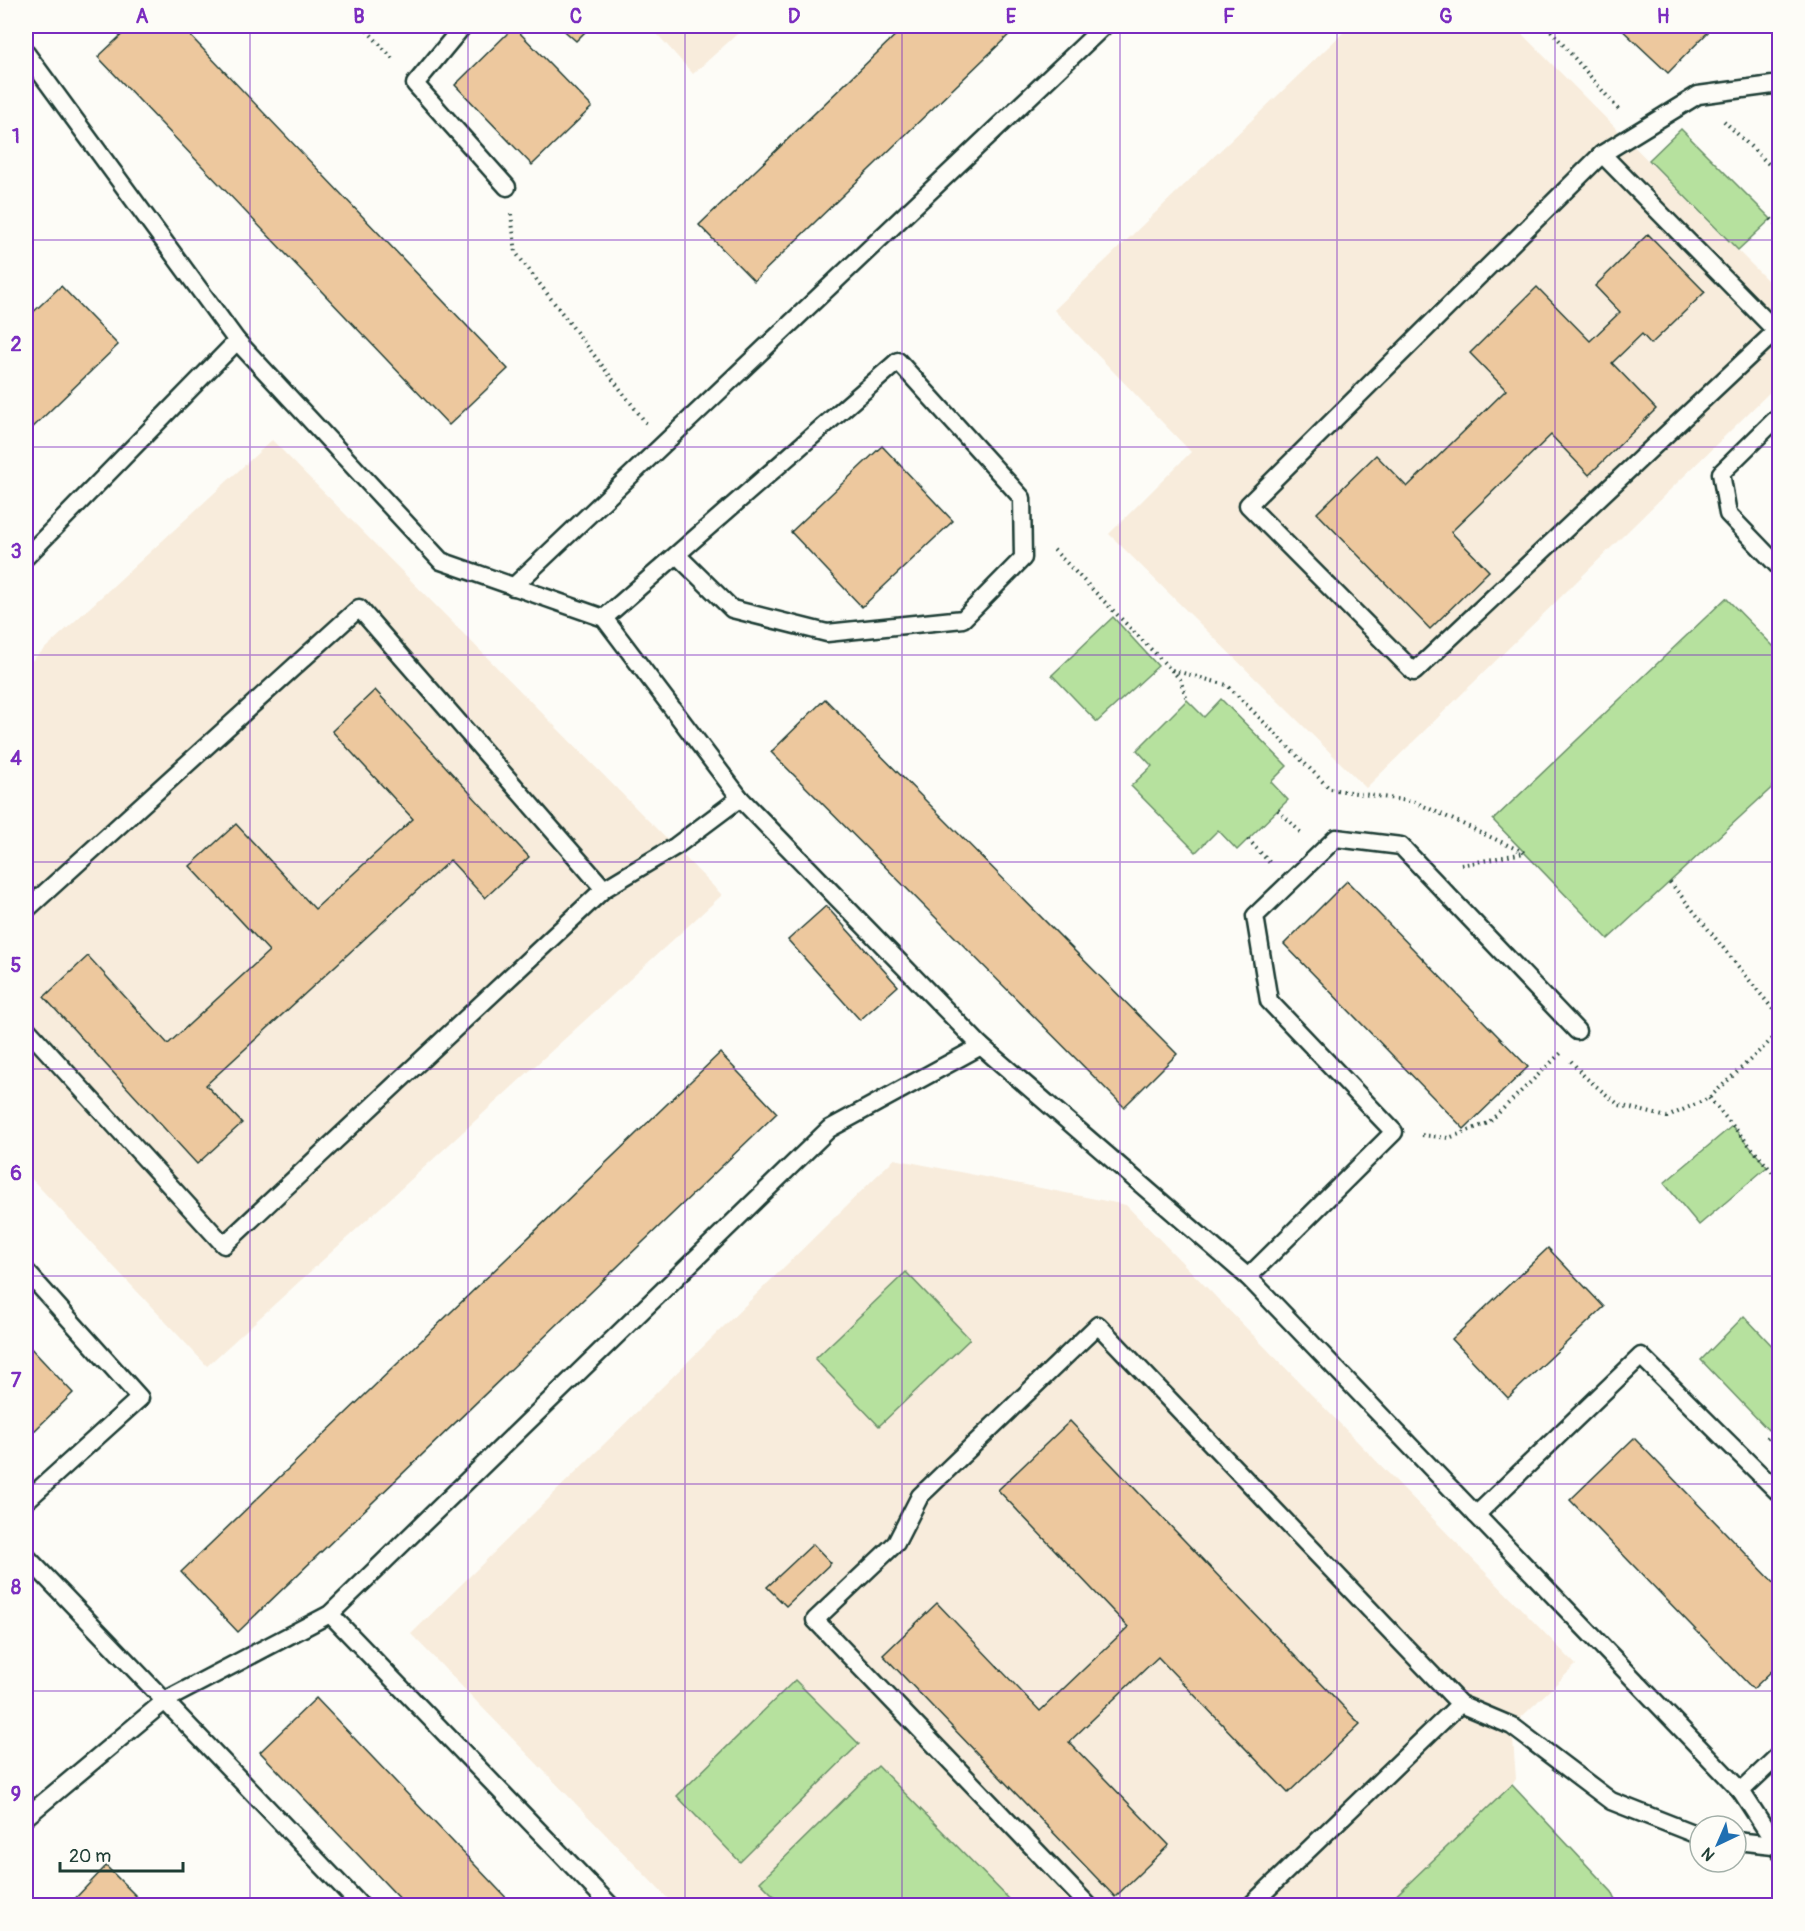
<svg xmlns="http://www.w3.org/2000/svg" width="1805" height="1931" viewBox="0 0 1805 1931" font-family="Pangolin,sans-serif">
<rect width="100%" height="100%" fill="#fdfcf7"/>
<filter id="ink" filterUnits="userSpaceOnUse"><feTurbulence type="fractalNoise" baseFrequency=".0167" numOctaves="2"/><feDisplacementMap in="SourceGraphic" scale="12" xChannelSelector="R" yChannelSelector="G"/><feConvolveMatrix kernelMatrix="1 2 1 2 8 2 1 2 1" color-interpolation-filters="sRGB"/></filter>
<g filter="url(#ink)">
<!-- built -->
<g fill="#f8ecdc">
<polygon points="650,26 746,26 693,74"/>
<polygon points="1350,26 1514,26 1779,292 1779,383 1366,788 1109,534 1191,452 1054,310"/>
<polygon points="272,440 722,895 207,1366 26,1173 26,666"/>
<polygon points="894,1159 1126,1205 1576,1665 1512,1726 1516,1779 1512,1785 1386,1905 675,1906 411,1634"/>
</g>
<!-- green -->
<g fill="#b6e19e" stroke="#6a8f69" stroke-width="1.5">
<polygon points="1681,129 1771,219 1738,250 1649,160"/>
<polygon points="1726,598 1779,652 1779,781 1608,939 1493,820"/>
<polygon points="1113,617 1158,666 1097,722 1052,675"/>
<polygon points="1221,699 1287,766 1271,782 1288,800 1237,850 1218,830 1196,852 1131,786 1152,766 1137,750 1187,700 1204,717"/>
<polygon points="1732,1126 1767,1167 1699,1225 1664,1183"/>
<polygon points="906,1272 970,1339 879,1426 815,1359"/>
<polygon points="1744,1316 1779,1353 1779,1418 1768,1430 1701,1360"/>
<polygon points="795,1680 859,1744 740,1862 677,1796"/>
<polygon points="878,1766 1015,1905 783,1905 760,1882"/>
<polygon points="1512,1785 1612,1892 1618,1905 1386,1905"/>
</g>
<!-- building -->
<g fill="#edc89e" stroke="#1f3d34" stroke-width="1.5">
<polygon points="131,26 181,26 508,369 449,425 98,57"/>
<polygon points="559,26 591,26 576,41"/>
<polygon points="905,26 1018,26 754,281 699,225"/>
<polygon points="1618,26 1714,26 1668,73"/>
<polygon points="514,27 592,107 532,165 455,85"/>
<polygon points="1648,234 1705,292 1651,344 1642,334 1612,363 1656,409 1589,475 1551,435 1451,532 1489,571 1430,629 1317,513 1376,455 1407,487 1506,390 1470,353 1537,287 1590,341 1620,312 1595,286"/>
<polygon points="61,286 118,345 26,434 26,319"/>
<polygon points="882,446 953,521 862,607 791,532"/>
<polygon points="375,690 529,857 485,898 450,860 206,1085 242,1123 197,1164 44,997 88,956 168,1044 269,951 190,866 236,824 315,909 413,819 332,731"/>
<polygon points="825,699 1177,1054 1124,1107 771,752"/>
<polygon points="1347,881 1528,1067 1464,1129 1284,944"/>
<polygon points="826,906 898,986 860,1020 788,940"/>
<polygon points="720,1053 777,1113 238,1632 181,1572"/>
<polygon points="1548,1248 1604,1307 1508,1398 1452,1339"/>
<polygon points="26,1343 73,1393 26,1439"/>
<polygon points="1070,1421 1360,1724 1288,1793 1158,1657 1069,1742 1169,1845 1115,1897 883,1655 937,1603 1040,1711 1128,1627 998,1490"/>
<polygon points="1634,1438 1780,1589 1780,1663 1753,1689 1570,1500"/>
<polygon points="813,1544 831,1563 786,1606 767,1587"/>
<polygon points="316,1698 514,1906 407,1906 260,1752"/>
<polygon points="106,1866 146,1906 68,1906"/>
</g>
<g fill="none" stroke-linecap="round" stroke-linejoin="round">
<defs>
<g id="service">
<polyline points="463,26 415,84 507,187"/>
<polyline points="26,53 237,341 441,561 604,618 740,798 981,1046 1248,1277 1741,1791 1780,1851"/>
<polygon points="1602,154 1776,331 1414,672 1248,505"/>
<polyline points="1602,154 1698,95 1780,84"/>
<polyline points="1780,415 1721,473 1728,514 1780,568"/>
<polyline points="26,557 237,341"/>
<polyline points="513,587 1104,26"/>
<polyline points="604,618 898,361 1022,498 1023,558 963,619 827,633 732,609 677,555"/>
<polyline points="26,910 359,608 604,889"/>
<polyline points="26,1028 224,1245 604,889 676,846 740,798"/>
<polyline points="26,1271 140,1398 26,1501"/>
<polyline points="1248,1277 1394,1132 1269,1001 1255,916 1336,838 1401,846 1577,1031"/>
<polyline points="1476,1515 1641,1356 1780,1494"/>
<polyline points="26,1556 361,1906"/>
<polyline points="330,1614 611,1906"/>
<polyline points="1741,1791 1780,1754"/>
<polyline points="26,1817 166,1700 330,1614 829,1129 981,1046"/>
<polyline points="1736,1841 1773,1845"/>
<polyline points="1089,1906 815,1620 896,1543 920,1496 1098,1325 1460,1704 1512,1726 1611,1801 1700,1836"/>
<polyline points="1250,1906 1460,1704"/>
</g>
</defs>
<!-- service casing -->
<use href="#service" stroke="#1f3d34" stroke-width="21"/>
<!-- path -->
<g stroke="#1f3d34" stroke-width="4" stroke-dasharray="1.5 4.5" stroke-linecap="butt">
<polyline points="363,26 395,61"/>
<polyline points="1547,26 1619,110"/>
<polyline points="1724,121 1780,175"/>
<polyline points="511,214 516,253 646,423"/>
<polyline points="1771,219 1780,228"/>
<polyline points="1054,550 1180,679 1187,700"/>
<polyline points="1172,670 1227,685 1330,789 1415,802 1525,853"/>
<polyline points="1278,810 1301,833"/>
<polyline points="1248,839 1270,863"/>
<polyline points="1461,865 1524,853"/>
<polyline points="1670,882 1780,1018"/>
<polyline points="1571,1061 1585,1077 1619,1105 1667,1117 1709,1098 1780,1032"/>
<polyline points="1709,1098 1780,1181"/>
<polyline points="1422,1135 1449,1138 1488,1123 1561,1053"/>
<polyline points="1780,1290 1780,1301"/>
<polyline points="1767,1439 1780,1427"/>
</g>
<!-- service -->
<use href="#service" stroke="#fdfcf7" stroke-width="16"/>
</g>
</g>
<!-- grid -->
<path fill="none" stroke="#7b2cbf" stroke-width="1.5" stroke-opacity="0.55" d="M250,26V1906M468,26V1906M685,26V1906M902,26V1906M1120,26V1906M1337,26V1906M1555,26V1906M26,240H1780M26,447H1780M26,655H1780M26,862H1780M26,1069H1780M26,1276H1780M26,1484H1780M26,1691H1780"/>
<!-- margin -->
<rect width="1805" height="1931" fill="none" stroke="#fdfcf7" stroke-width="66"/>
<!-- north arrow -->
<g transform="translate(1718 1844) rotate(224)"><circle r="28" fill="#fdfcf7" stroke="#a4b0a9" stroke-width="1.5"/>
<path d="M0-4.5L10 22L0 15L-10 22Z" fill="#1f6fb2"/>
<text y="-9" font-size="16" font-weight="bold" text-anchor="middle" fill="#1f3d34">N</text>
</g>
<!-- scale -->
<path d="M60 1862v9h123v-9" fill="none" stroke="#1f3d34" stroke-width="3"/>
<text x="69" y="1862" font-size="18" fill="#1f3d34" stroke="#fdfcf7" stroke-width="4.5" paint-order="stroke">20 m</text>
<rect x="33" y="33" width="1739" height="1865" fill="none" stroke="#7b2cbf" stroke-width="2"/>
<g font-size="20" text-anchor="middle" font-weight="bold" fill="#7b2cbf">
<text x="142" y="23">A</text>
<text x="359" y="23">B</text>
<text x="576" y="23">C</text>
<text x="794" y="23">D</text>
<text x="1011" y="23">E</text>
<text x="1229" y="23">F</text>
<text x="1446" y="23">G</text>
<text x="1663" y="23">H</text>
<text x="16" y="143">1</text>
<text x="16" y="351">2</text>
<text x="16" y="558">3</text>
<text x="16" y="765">4</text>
<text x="16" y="972">5</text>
<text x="16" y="1180">6</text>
<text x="16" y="1387">7</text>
<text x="16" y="1594">8</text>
<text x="16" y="1801">9</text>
</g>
</svg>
